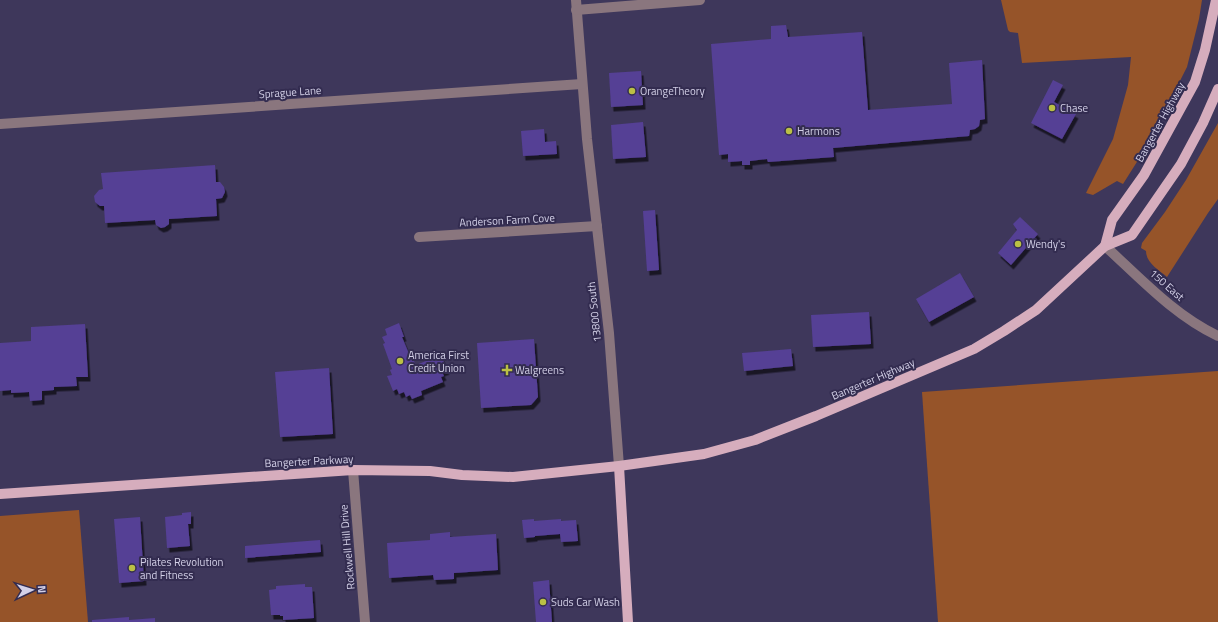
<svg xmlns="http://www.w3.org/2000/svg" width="1218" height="622" viewBox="0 0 1218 622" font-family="'Titillium Web',sans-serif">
<defs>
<filter id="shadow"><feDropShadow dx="2.5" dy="4.5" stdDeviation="0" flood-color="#0009"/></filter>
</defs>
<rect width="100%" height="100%" fill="#3e375b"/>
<!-- green -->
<g fill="#965429">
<polygon points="1001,0 1202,0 1199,19 1187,67 1147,146 1123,184 1117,181 1093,195 1086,193 1113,139 1128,85 1131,57 1022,63 1018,33 1010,32 1008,30"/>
<path d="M1218,123V199L1208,213L1167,277C1159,270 1146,263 1146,251L1141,248L1142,243L1165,212L1186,180Z"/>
<polygon points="1218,371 1218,622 938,622 922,392"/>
<polygon points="79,510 88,622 0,622 0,516"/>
</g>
<!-- building -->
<g fill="#553f95" filter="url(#shadow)">
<polygon points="786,25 788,37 862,32 868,110 952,104 949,63 982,60 985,119 980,120 979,126 975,129 970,130 969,136 833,148 834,157 768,162 767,159 750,161 750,165 742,165 742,161 728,162 728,154 719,155 711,44 771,39 771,26"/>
<polygon points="641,71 643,105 611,107 609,73"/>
<polygon points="1053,80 1063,85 1054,102 1076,114 1062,139 1031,123"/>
<polygon points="643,122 646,157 613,159 611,125"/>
<polygon points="544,129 545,142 556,141 557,154 523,156 521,131"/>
<polygon points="215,165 216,182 220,182 224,187 225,192 222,198 216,199 217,216 169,219 169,224 165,227 161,228 156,225 155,220 105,223 104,206 100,206 95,202 94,196 99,190 103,189 101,173"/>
<polygon points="655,210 659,270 647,271 643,211"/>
<polygon points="1020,217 1038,234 1011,265 998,253 1017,230 1013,224"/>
<polygon points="960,273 974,297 929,322 916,299"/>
<polygon points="869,312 871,344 813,347 811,315"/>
<polygon points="399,323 404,337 402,337 412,361 414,361 416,365 441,355 447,370 442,372 444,376 441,377 443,382 421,391 422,395 412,399 410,395 406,397 404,392 399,394 397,389 393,391 387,376 392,375 390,370 392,369 383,344 385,343 382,337 387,335 385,329"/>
<polygon points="85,324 88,377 76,377 77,386 54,387 54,390 42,391 42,400 30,401 29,392 11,393 11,390 0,391 0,343 31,341 31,327"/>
<polygon points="534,339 538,397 531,405 481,408 477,343"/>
<polygon points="791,349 793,366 744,371 742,353"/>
<polygon points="329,368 333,434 280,437 275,372"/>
<polygon points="191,512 191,524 188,524 190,546 167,548 165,517 182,515 182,513"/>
<polygon points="140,517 144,581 119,583 114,519"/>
<polygon points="534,519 534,521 561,519 561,521 576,520 578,541 561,542 560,534 535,536 535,537 524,538 522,520"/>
<polygon points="450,532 450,537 496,534 498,570 454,573 454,579 434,580 433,575 389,578 387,543 430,540 430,534"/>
<polygon points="320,540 321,552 245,558 245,546"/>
<polygon points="549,580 552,622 536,622 533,582"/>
<polygon points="305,584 305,587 312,587 314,618 283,620 283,616 280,616 280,615 271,615 269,590 276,589 276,586"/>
<polygon points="129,617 129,620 155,618 155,622 92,622 92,620"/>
</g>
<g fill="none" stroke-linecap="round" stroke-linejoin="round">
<!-- minor -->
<g stroke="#8a767e" stroke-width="10">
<polyline points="576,0 587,139 609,333 619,466"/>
<polyline points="576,10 700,0"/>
<polyline points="0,124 582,84"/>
<polyline points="419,237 597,226"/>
<path d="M1105,246C1140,278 1175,316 1218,336"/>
<polyline points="353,470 365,622"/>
</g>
<!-- major -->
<g stroke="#d6adbd" stroke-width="10">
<polyline points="1105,246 1112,220 1144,175 1195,82 1205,50 1216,0"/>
<polyline points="619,466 628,622"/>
<polyline points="0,494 353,470 430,471 462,475 513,477 619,466 704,454 755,440 816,416 974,349 1004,331 1036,310 1105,246 1132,235 1181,164 1203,123 1218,89"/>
</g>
</g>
<!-- markers -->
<g fill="#bbc045" stroke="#332c50" stroke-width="1.5">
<circle cx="632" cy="91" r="4"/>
<circle cx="1052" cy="108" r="4"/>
<circle cx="789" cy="131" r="4"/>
<circle cx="1018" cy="244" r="4"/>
<circle cx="400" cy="361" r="4"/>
<path d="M505 364h4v4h4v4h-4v4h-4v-4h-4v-4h4z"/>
<circle cx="132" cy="568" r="4"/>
<circle cx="543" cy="602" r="4"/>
</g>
<g text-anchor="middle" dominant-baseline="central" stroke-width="4" stroke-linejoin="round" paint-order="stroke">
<!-- poi labels -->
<g font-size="11" fill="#d3d0e7" stroke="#332c50" text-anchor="start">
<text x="640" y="91">OrangeTheory</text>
<text x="1060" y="108">Chase</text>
<text x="797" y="131">Harmons</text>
<text x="1026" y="244">Wendy's</text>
<text x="408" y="355">America First<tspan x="408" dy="13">Credit Union</tspan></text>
<text x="515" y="370">Walgreens</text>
<text x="140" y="562">Pilates Revolution<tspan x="140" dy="13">and Fitness</tspan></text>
<text x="551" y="602">Suds Car Wash</text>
</g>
<!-- street labels -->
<g font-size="11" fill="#d3d0e7" stroke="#332c50">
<text transform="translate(290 92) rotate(-4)">Sprague Lane</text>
<text transform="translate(1160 122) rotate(-61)">Bangerter Highway</text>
<text transform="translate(507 220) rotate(-3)">Anderson Farm Cove</text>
<text transform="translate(1167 285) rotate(41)">150 East</text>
<text transform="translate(594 312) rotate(-96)">13800 South</text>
<text transform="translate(873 379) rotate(-23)">Bangerter Highway</text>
<text transform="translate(309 461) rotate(-3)">Bangerter Parkway</text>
<text transform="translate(347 547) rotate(-95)">Rockwell Hill Drive</text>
</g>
</g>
<!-- north arrow -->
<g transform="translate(32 590) rotate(86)" stroke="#332c50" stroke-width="3" paint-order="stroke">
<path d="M0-3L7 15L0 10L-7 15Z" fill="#d3d0e7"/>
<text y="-6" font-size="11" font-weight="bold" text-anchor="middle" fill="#d3d0e7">N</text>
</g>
</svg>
